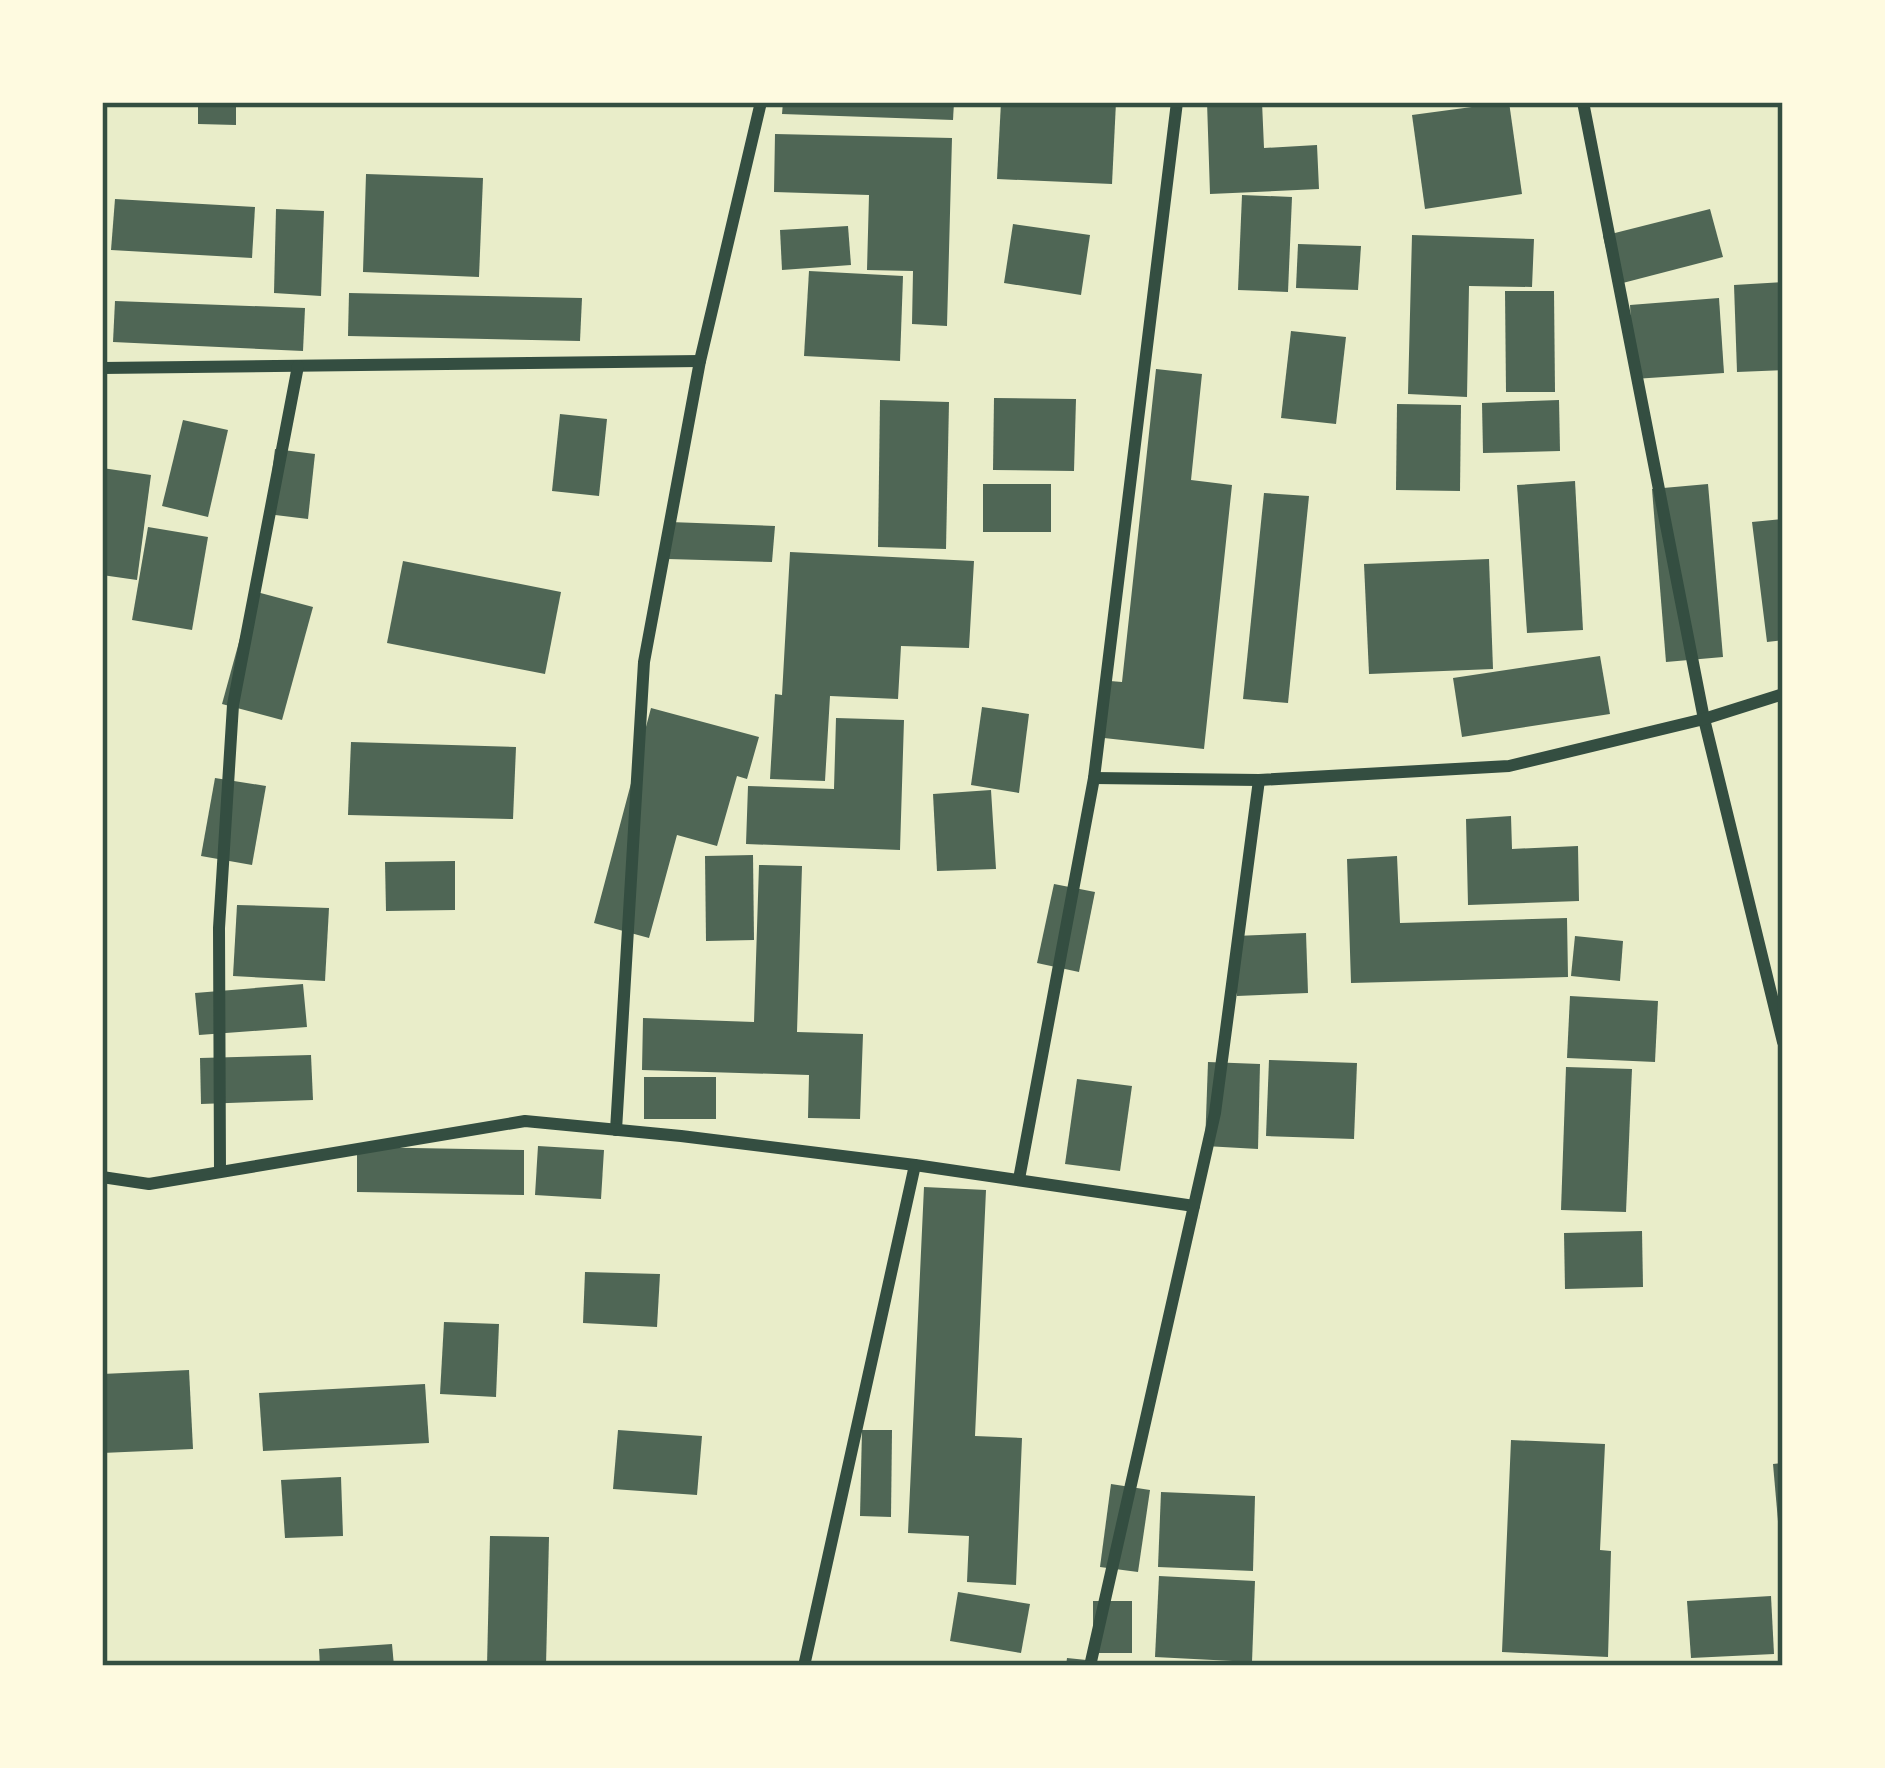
<svg xmlns="http://www.w3.org/2000/svg" width="1885" height="1768" viewBox="0 0 1885 1768" font-family="Raleway,sans-serif">
<rect width="100%" height="100%" fill="#e9edc9"/>
<!-- building -->
<g fill="#4f6655">
<polygon points="198,102 236,102 236,125 198,124"/>
<polygon points="783,102 954,102 953,120 782,114"/>
<polygon points="1001,102 1116,102 1112,184 997,179"/>
<polygon points="1207,102 1262,102 1264,148 1317,145 1319,189 1210,194"/>
<polygon points="1509,102 1522,194 1425,209 1412,115"/>
<polygon points="775,134 952,138 947,326 912,324 913,271 867,270 869,195 774,192"/>
<polygon points="366,174 483,178 479,277 363,272"/>
<polygon points="1242,195 1292,197 1288,292 1238,290"/>
<polygon points="115,199 255,207 252,258 111,250"/>
<polygon points="276,209 324,211 321,296 274,293"/>
<polygon points="1710,209 1723,257 1615,285 1603,236"/>
<polygon points="1013,224 1090,235 1081,295 1004,283"/>
<polygon points="848,226 851,265 782,270 780,230"/>
<polygon points="1412,235 1534,239 1532,287 1469,286 1467,397 1408,394"/>
<polygon points="1298,244 1361,246 1358,290 1296,288"/>
<polygon points="809,271 903,276 900,361 804,356"/>
<polygon points="1783,282 1783,370 1737,372 1734,285"/>
<polygon points="1505,291 1554,291 1555,392 1506,392"/>
<polygon points="349,293 582,298 580,341 348,336"/>
<polygon points="1719,298 1724,373 1634,379 1630,305"/>
<polygon points="115,301 305,308 303,351 113,342"/>
<polygon points="1291,331 1346,337 1336,424 1281,418"/>
<polygon points="1156,369 1202,374 1191,480 1232,485 1204,749 1104,738 1110,681 1122,682"/>
<polygon points="994,398 1076,399 1074,471 993,470"/>
<polygon points="880,400 949,402 946,549 878,547"/>
<polygon points="1559,400 1560,451 1483,453 1482,403"/>
<polygon points="1397,404 1461,405 1460,491 1396,490"/>
<polygon points="560,414 607,419 599,496 552,491"/>
<polygon points="183,420 228,430 208,517 162,506"/>
<polygon points="275,449 315,454 308,519 267,514"/>
<polygon points="102,468 151,475 137,580 102,575"/>
<polygon points="1575,481 1583,630 1527,633 1517,485"/>
<rect x="983" y="484" width="68" height="48"/>
<polygon points="1708,484 1723,657 1666,662 1652,489"/>
<polygon points="1264,493 1309,496 1288,703 1243,699"/>
<polygon points="1783,519 1783,640 1767,642 1752,522"/>
<polygon points="670,522 775,526 772,562 668,559"/>
<polygon points="148,527 208,537 192,630 132,620"/>
<polygon points="790,552 974,561 969,648 901,646 898,699 830,696 825,781 770,779 775,694 782,695"/>
<polygon points="1489,559 1493,669 1369,674 1364,564"/>
<polygon points="403,561 561,592 545,674 387,643"/>
<polygon points="253,591 313,607 282,720 222,704"/>
<polygon points="1600,656 1610,714 1462,737 1453,678"/>
<polygon points="982,707 1029,714 1019,793 971,785"/>
<polygon points="651,708 759,737 747,779 737,776 717,846 677,835 649,938 594,923"/>
<polygon points="836,718 904,720 900,850 746,844 748,786 834,789"/>
<polygon points="351,742 516,747 513,819 348,815"/>
<polygon points="215,778 266,786 252,865 201,856"/>
<polygon points="991,790 996,869 937,871 933,794"/>
<polygon points="1511,816 1512,849 1578,846 1579,901 1468,905 1466,819"/>
<polygon points="753,855 754,940 706,941 705,856"/>
<polygon points="1397,856 1400,923 1567,918 1568,977 1351,983 1347,859"/>
<polygon points="455,861 455,910 386,911 385,862"/>
<polygon points="759,865 802,866 797,1032 863,1034 860,1119 808,1118 809,1075 642,1070 643,1018 754,1022"/>
<polygon points="1054,884 1095,892 1079,972 1037,963"/>
<polygon points="237,905 329,908 325,981 233,976"/>
<polygon points="1306,933 1308,993 1237,996 1235,936"/>
<polygon points="1575,936 1623,941 1620,981 1571,976"/>
<polygon points="303,984 307,1027 199,1035 195,993"/>
<polygon points="1570,996 1658,1001 1655,1062 1567,1058"/>
<polygon points="311,1055 313,1100 201,1104 200,1058"/>
<polygon points="1269,1060 1357,1063 1354,1139 1266,1136"/>
<polygon points="1208,1062 1260,1064 1258,1149 1205,1146"/>
<polygon points="1566,1067 1632,1069 1626,1212 1561,1210"/>
<rect x="644" y="1077" width="72" height="42"/>
<polygon points="1077,1079 1132,1086 1120,1171 1065,1164"/>
<polygon points="538,1146 604,1150 601,1199 535,1195"/>
<polygon points="357,1147 524,1150 524,1195 357,1192"/>
<polygon points="924,1187 986,1190 975,1436 1022,1438 1016,1585 967,1582 969,1536 908,1533"/>
<polygon points="1642,1231 1643,1287 1565,1289 1564,1233"/>
<polygon points="585,1272 660,1274 657,1327 583,1323"/>
<polygon points="444,1322 499,1324 496,1397 440,1394"/>
<polygon points="189,1370 193,1449 102,1453 102,1374"/>
<polygon points="425,1384 429,1443 263,1451 259,1393"/>
<polygon points="618,1430 702,1436 697,1495 613,1489"/>
<polygon points="862,1430 892,1430 891,1517 860,1516"/>
<polygon points="1511,1440 1605,1444 1600,1550 1611,1551 1608,1657 1502,1652"/>
<polygon points="1783,1463 1783,1544 1780,1544 1773,1464"/>
<polygon points="341,1477 343,1536 285,1538 281,1480"/>
<polygon points="1111,1484 1150,1490 1138,1572 1100,1567"/>
<polygon points="1161,1492 1255,1496 1253,1571 1158,1567"/>
<polygon points="490,1536 549,1537 546,1666 487,1666"/>
<polygon points="1159,1576 1255,1581 1252,1662 1155,1657"/>
<polygon points="958,1592 1030,1604 1021,1653 950,1641"/>
<polygon points="1771,1596 1774,1654 1691,1658 1687,1601"/>
<rect x="1093" y="1601" width="39" height="52"/>
<polygon points="392,1644 394,1666 320,1666 319,1649"/>
<polygon points="1067,1658 1116,1663 1116,1666 1066,1666"/>
</g>
<g fill="none" stroke-linecap="round" stroke-linejoin="round">
<!-- minor -->
<g stroke="#344e41" stroke-width="12">
<polyline points="1583,102 1704,719 1783,1042"/>
<polyline points="102,368 700,361"/>
<polyline points="1094,778 1259,780 1509,766 1704,719 1783,694"/>
<polyline points="616,1130 644,662 700,361 761,102"/>
<polyline points="220,1171 219,928 233,705 298,366"/>
<polyline points="102,1177 149,1184 525,1121 681,1136 915,1165 1194,1206"/>
<polyline points="1019,1179 1094,778 1177,102"/>
<polyline points="804,1666 915,1165"/>
<polyline points="1090,1666 1215,1113 1259,780"/>
</g>
</g>
<!-- border -->
<rect width="1885" height="1768" fill="none" stroke="#fefae0" stroke-width="210"/>
<rect x="105" y="105" width="1675" height="1558" fill="none" stroke="#344e41" stroke-width="4.5"/>
</svg>
